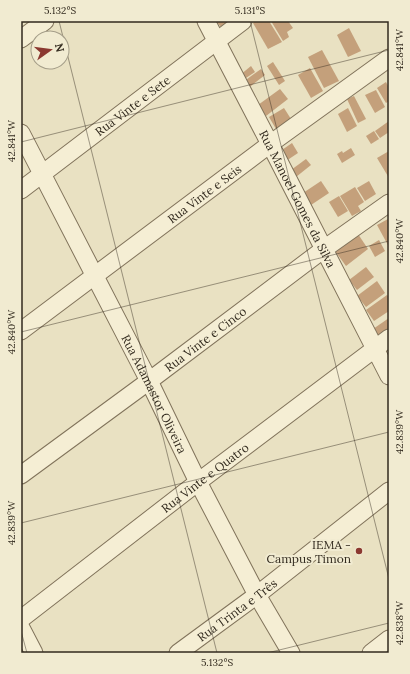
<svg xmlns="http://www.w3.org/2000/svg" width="410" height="674" viewBox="0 0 410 674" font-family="Lora,serif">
<rect width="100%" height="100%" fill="#e9e1c2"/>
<!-- building -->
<g fill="#c4a07b">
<polygon points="216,21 230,21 221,27"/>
<polygon points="255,21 269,21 282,42 268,49 253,23"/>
<polygon points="271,21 288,21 293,28 287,32 289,37 283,41"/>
<polygon points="349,28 361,51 348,57 337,35"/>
<polygon points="322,50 339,81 324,88 308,57"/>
<polygon points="273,62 285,81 279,85 267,66"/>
<polygon points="251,66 255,72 243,80 240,75"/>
<polygon points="310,68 323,91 311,98 298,75"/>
<polygon points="261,69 265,75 247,89 243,82"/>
<polygon points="386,82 389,88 389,101 386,103 377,88"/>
<polygon points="280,89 288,99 266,116 258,105"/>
<polygon points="376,90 385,107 375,113 365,95"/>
<polygon points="354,96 366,119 358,123 347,99"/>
<polygon points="284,108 291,119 276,129 269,117"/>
<polygon points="348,108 357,126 347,132 338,114"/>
<polygon points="389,121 389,132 380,138 375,131"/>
<polygon points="374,131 379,139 371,144 366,136"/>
<polygon points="292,143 298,153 286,161 279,152"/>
<polygon points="351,148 355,155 342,163 337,154 342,151 343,153"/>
<polygon points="389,151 389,178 377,158"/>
<polygon points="306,159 311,165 296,177 291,170"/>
<polygon points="321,181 329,193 311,205 303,193"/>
<polygon points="369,181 376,194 365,201 357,188"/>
<polygon points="355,187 364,202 358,206 361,211 352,216 340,196"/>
<polygon points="339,196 348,211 338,217 329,202"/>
<polygon points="388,219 389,220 389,247 377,225"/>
<polygon points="358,234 368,249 346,266 335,251"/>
<polygon points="379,240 385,251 375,257 369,246"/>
<polygon points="366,267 374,277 357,290 349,280"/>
<polygon points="377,281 385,293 366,307 357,296"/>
<polygon points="387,295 389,297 389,311 374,321 366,310"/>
<polygon points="389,318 389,332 379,339 373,329"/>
</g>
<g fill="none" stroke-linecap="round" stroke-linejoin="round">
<defs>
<g id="minor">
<path id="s1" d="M206,21L270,144L389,376"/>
<polyline points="21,39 45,21"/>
<path id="s2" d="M21,133L149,381L198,482L257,595L291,653"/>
<path id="s3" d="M21,190L243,21"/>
<path id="s4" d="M21,331L270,144L389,58"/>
<path id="s5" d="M21,475L149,381L324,249L389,203"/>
<path id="s6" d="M21,619L198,482L389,338"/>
<polyline points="21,628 34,653"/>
<path id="s7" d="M178,653L257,595L389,491"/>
<polyline points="371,653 389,639"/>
</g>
</defs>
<!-- minor casing -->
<use href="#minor" stroke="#81735b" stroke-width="19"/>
<!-- minor -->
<use href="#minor" stroke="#f5eed4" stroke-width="17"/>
</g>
<!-- ticks -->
<path fill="none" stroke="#322a1e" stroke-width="1" stroke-opacity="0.45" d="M59,21L217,653M250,21L389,579M21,142L389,50M21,332L389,241M21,523L389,432M21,631L27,653M267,653L389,623"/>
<!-- markers -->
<circle fill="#8b3830" stroke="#f1ebd1" stroke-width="1.5" cx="359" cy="551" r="4"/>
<g text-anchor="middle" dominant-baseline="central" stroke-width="4" stroke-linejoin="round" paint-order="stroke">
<!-- street labels -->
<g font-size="12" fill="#322a1e" stroke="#f1ebd1">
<text stroke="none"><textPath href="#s3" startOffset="140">Rua Vinte e Sete</textPath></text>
<text stroke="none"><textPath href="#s4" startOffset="229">Rua Vinte e Seis</textPath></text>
<text stroke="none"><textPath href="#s1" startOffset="200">Rua Manoel Gomes da Silva</textPath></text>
<text stroke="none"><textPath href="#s5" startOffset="229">Rua Vinte e Cinco</textPath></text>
<text stroke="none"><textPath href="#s2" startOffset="293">Rua Adamastor Oliveira</textPath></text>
<text stroke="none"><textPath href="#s6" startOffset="232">Rua Vinte e Quatro</textPath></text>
<text stroke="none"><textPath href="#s7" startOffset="73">Rua Trinta e Três</textPath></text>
</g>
<!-- poi labels -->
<g font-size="12" fill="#322a1e" stroke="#f1ebd1" text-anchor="end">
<text x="351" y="544">IEMA -<tspan x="351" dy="14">Campus Timon</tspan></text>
</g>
</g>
<!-- border -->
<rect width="410" height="674" fill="none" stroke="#f1ebd1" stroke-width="44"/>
<!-- north arrow -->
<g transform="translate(50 50) rotate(76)"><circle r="19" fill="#f1ebd1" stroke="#a59e89"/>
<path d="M0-3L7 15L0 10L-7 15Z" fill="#8b3830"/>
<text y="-6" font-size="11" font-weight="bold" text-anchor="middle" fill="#322a1e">N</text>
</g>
<rect x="22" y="22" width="366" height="630" fill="none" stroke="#322a1e" stroke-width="1.5"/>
<g font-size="10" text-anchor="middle" fill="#322a1e">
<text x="60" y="14">5.132°S</text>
<text x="250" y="14">5.131°S</text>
<text transform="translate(399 50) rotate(-90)" y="4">42.841°W</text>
<text transform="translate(11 141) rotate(-90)" y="4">42.841°W</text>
<text transform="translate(399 241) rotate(-90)" y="4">42.840°W</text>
<text transform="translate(11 332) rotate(-90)" y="4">42.840°W</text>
<text transform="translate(399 432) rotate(-90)" y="4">42.839°W</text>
<text transform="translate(11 523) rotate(-90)" y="4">42.839°W</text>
<text transform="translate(399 623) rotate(-90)" y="4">42.838°W</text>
<text x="217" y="666">5.132°S</text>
</g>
</svg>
